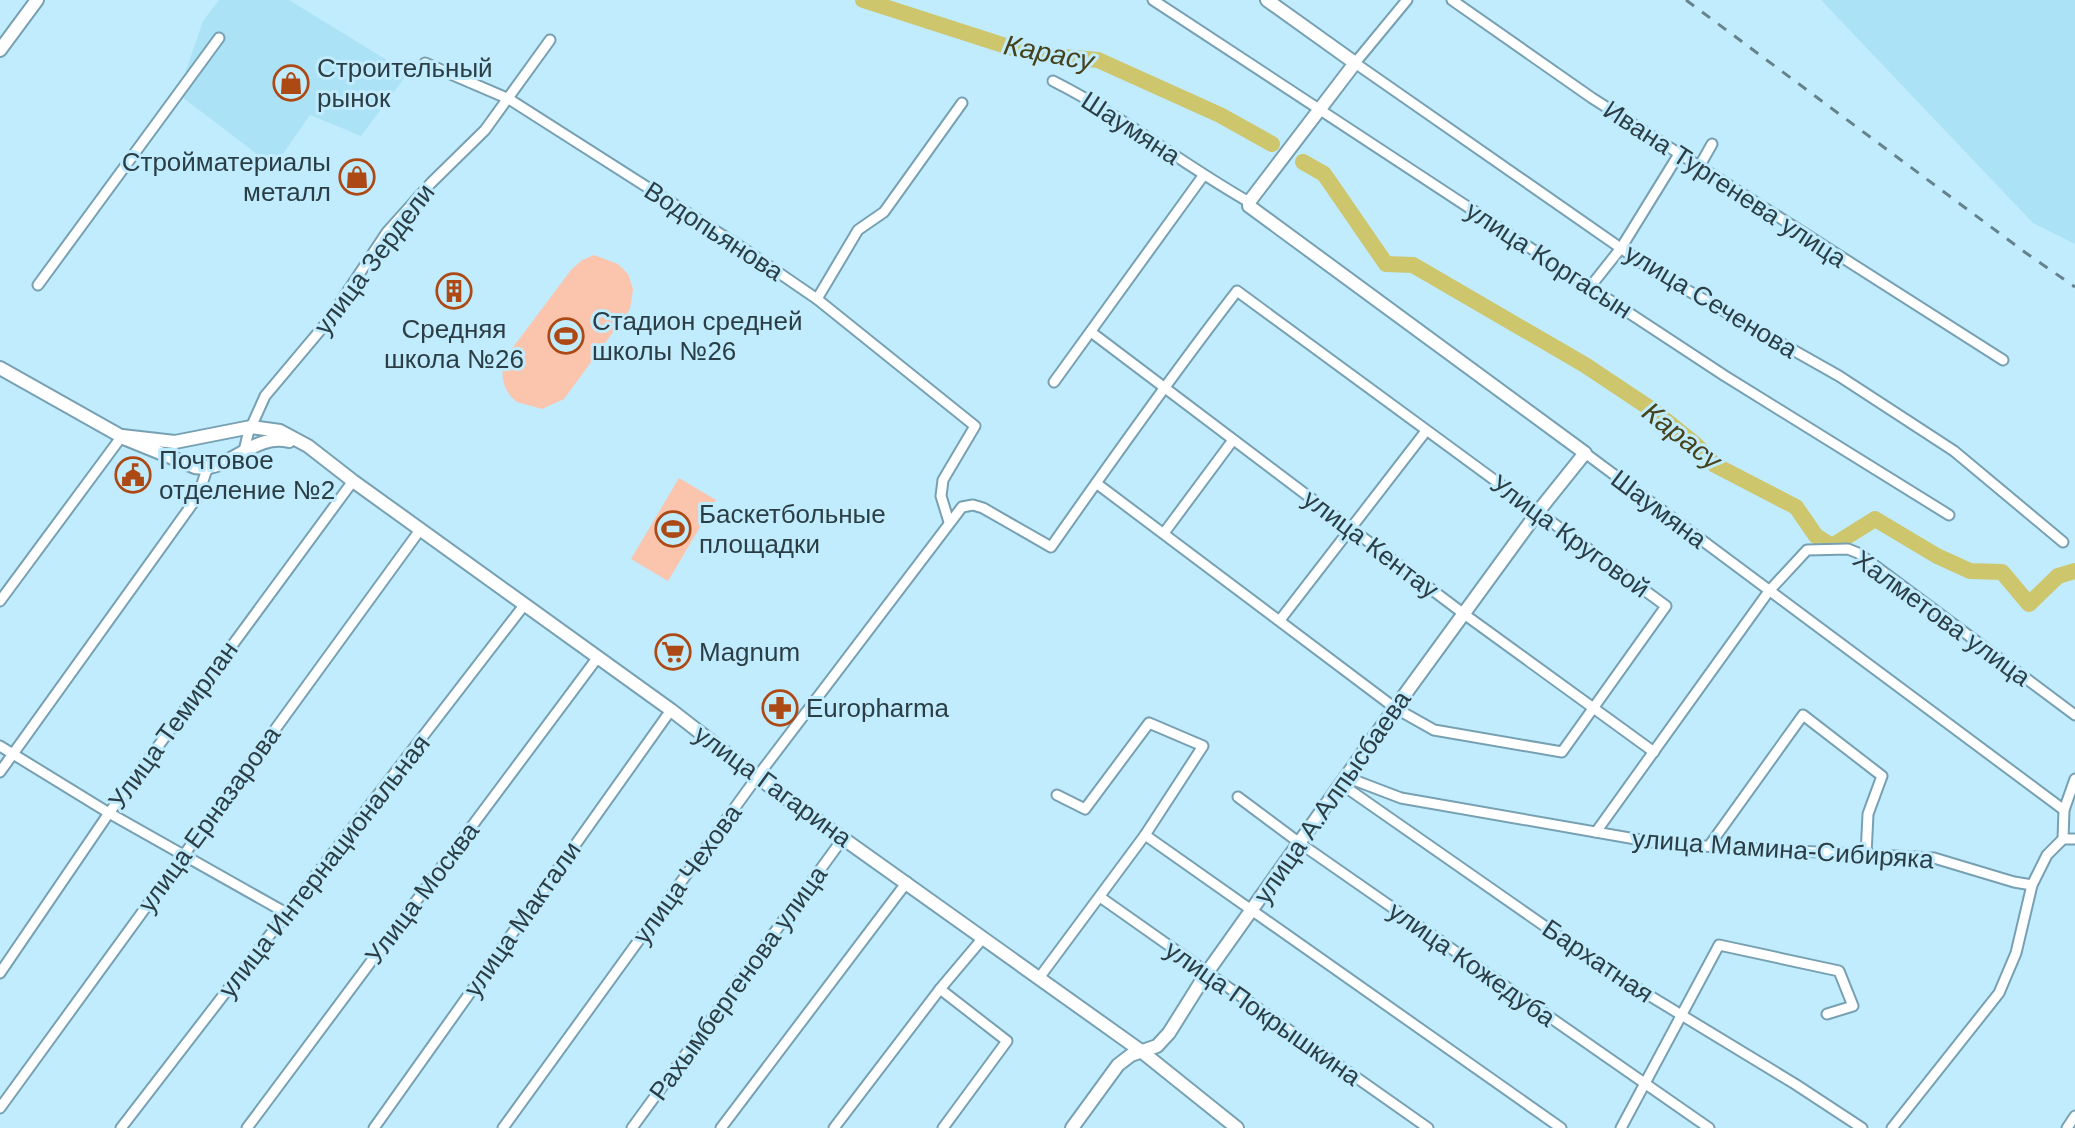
<svg xmlns="http://www.w3.org/2000/svg" width="2075" height="1128" viewBox="0 0 2075 1128" font-family="Arial,sans-serif">
<rect width="100%" height="100%" fill="#c0ecfe"/>
<!-- built -->
<g fill="#ace2f5">
<polygon points="219,0 289,0 408,73 361,136 310,115 274,167 178,94 203,21"/>
<polygon points="1821,0 2075,0 2075,244 2033,223"/>
</g>
<!-- grass -->
<g fill="#fbc4ad">
<path d="M594,255L618,264L628,274L633,289L630,309L564,399L542,409L517,402C502,390 500,376 505,358L571,270L582,260Z"/>
<polygon points="679,478 716,500 668,581 631,559"/>
</g>
<g fill="none" stroke-linecap="round" stroke-linejoin="round">
<!-- river -->
<g stroke="#cec66d" stroke-width="16">
<polyline points="863,0 1012,48 1052,56 1098,60 1220,115 1272,144"/>
<polyline points="1303,162 1324,174 1386,264 1413,265 1585,365 1654,411 1695,444 1715,465 1796,507 1816,536 1832,546 1875,519 1937,556 1970,571 2002,572 2029,604 2058,576 2075,571"/>
</g>
<defs>
<g id="street">
<polyline points="1153,0 1725,376 1949,515"/>
<polyline points="1407,0 1355,63 1655,272 1839,376 1954,451 2063,542"/>
<polyline points="1452,0 1592,98 2003,360"/>
<polyline points="425,63 509,99 744,249 817,299 975,426 943,480 941,496 949,522"/>
<path d="M1053,81C1121,115 1182,164 1249,202"/>
<polyline points="1699,167 1712,144"/>
<polyline points="38,285 219,38"/>
<polyline points="1590,287 1621,248 1679,154"/>
<polyline points="817,299 858,230 884,212 962,103"/>
<polyline points="1091,332 1464,614 1654,752"/>
<polyline points="1054,382 1203,176"/>
<polyline points="244,451 248,434 265,396 328,321 387,232 431,183 485,130 550,40"/>
<polyline points="1585,453 2064,810"/>
<polyline points="1164,533 1233,440"/>
<polyline points="0,601 122,436"/>
<polyline points="1280,620 1426,431"/>
<polyline points="0,746 109,813 288,914"/>
<polyline points="0,772 198,496 207,469"/>
<polyline points="1346,777 1401,798 1664,844 1934,858 2014,882 2032,885"/>
<polyline points="1341,784 1609,971 1795,1084 1862,1128"/>
<polyline points="1238,797 1301,844 1709,1128"/>
<polyline points="1596,832 1769,591 1807,550 1848,549 1858,553 2075,715"/>
<polyline points="1145,835 1561,1128"/>
<polyline points="2063,839 2064,810 2075,779"/>
<polyline points="2063,839 2075,839"/>
<polyline points="1709,846 1803,715 1882,776 1868,814 1866,855"/>
<polyline points="1100,897 1428,1128"/>
<polyline points="0,973 109,813 353,481"/>
<polyline points="1039,978 1145,835 1203,746 1149,723 1085,809 1057,795"/>
<polyline points="940,989 1007,1041 943,1128"/>
<polyline points="0,1108 420,530"/>
<polyline points="121,1128 525,604"/>
<polyline points="247,1128 598,657"/>
<polyline points="374,1128 671,710"/>
<path d="M503,1128L757,777L962,507L973,505L983,508L1051,547C1112,460 1172,375 1237,291L1666,606L1562,752L1434,730L1395,708L1096,483"/>
<polyline points="632,1128 844,837"/>
<polyline points="721,1128 907,882"/>
<polyline points="834,1128 940,989 983,938"/>
<polyline points="1621,1128 1719,945 1839,971 1853,1006 1827,1014"/>
<polyline points="1892,1128 1999,993 2016,953 2032,885 2047,855 2063,839"/>
<polyline points="2067,1128 2075,1116"/>
</g>
<g id="secondary">
<polyline points="0,50 37,0"/>
<path d="M0,368L126,439L195,467C229,473 254,432 289,441"/>
<polyline points="122,436 175,442 251,427 280,431 308,446 353,481 671,710 757,777 1141,1051 1237,1128"/>
<polyline points="1072,1128 1118,1065 1131,1055 1157,1046 1169,1033 1206,974 1395,708 1537,513 1585,453 1249,206 1249,202 1355,63 1267,0"/>
</g>
</defs>
<!-- street casing -->
<use href="#street" stroke="#77a1b2" stroke-width="13"/>
<!-- secondary casing -->
<use href="#secondary" stroke="#77a1b2" stroke-width="16"/>
<!-- street -->
<use href="#street" stroke="#fff" stroke-width="9"/>
<!-- secondary -->
<use href="#secondary" stroke="#fff" stroke-width="12"/>
<!-- rail -->
<polyline stroke="#66828d" stroke-width="3" stroke-dasharray="10 10" stroke-linecap="butt" points="1686,0 2026,253 2075,287"/>
</g>
<!-- icons -->
<defs>
<symbol id="shop-ring" viewBox="-11 -11 22 22"><circle r="9.5" fill="#c0ecfe" stroke="#ad4915" stroke-width="1.5"/><path d="M-5-2.5h2.3a2.7 3.5 0 0 1 5.4 0H5L5.5 6h-11ZM-1.5-2.5h3a1.5 2.3 0 0 0-3 0Z" fill="#ad4915"/></symbol>
<symbol id="building-ring" viewBox="-11 -11 22 22"><circle r="9.5" fill="#c0ecfe" stroke="#ad4915" stroke-width="1.5"/><path d="M-4-6H4V6H1V3H-1V6H-4ZM-2.5-4.3h1.7v1.8h-1.7ZM.8-4.3h1.7v1.8H.8ZM-2.5-1h1.7V.8h-1.7ZM.8-1h1.7V.8H.8Z" fill="#ad4915"/></symbol>
<symbol id="stadium-ring" viewBox="-11 -11 22 22"><circle r="9.5" fill="#c0ecfe" stroke="#ad4915" stroke-width="1.5"/><path d="M0-5a6.5 5 0 1 0 0 10a6.5 5 0 1 0 0-10ZM-3.5-1.8h7v3.6h-7Z" fill="#ad4915"/></symbol>
<symbol id="civic-ring" viewBox="-11 -11 22 22"><circle r="9.5" fill="#c0ecfe" stroke="#ad4915" stroke-width="1.5"/><path d="M-.6-6.5H3V-4.5H.6V-3L4-1V1h2V6H-6V1h2V-1L-.6-3ZM-1.2 2.5V6h2.4V2.5Z" fill="#ad4915"/></symbol>
<symbol id="supermarket-ring" viewBox="-11 -11 22 22"><circle r="9.5" fill="#c0ecfe" stroke="#ad4915" stroke-width="1.5"/><path d="M-6-5.5h2.5l.6 2H6L4.5 2H-2.5L-4.4-4H-6ZM-1.5 3.2a1.3 1.3 0 1 0 .1 0ZM3 3.2a1.3 1.3 0 1 0 .1 0Z" fill="#ad4915"/></symbol>
<symbol id="pharmacy-ring" viewBox="-11 -11 22 22"><circle r="9.5" fill="#c0ecfe" stroke="#ad4915" stroke-width="1.5"/><path d="M-2-6h4v4h4v4h-4v4h-4v-4h-4v-4h4Z" fill="#ad4915"/></symbol>
</defs>
<g fill-rule="evenodd">
<use href="#shop-ring" x="271" y="63" width="40" height="40"/>
<use href="#shop-ring" x="337" y="157" width="40" height="40"/>
<use href="#building-ring" x="434" y="271" width="40" height="40"/>
<use href="#stadium-ring" x="546" y="316" width="40" height="40"/>
<use href="#civic-ring" x="113" y="455" width="40" height="40"/>
<use href="#stadium-ring" x="653" y="509" width="40" height="40"/>
<use href="#supermarket-ring" x="653" y="632" width="40" height="40"/>
<use href="#pharmacy-ring" x="760" y="688" width="40" height="40"/>
</g>
<g text-anchor="middle" dominant-baseline="central" stroke-width="6" stroke-linejoin="round" paint-order="stroke">
<!-- poi labels -->
<g font-size="26" fill="#2c3e45" stroke="#c0ecfe" text-anchor="start">
<text x="317" y="68">Строительный<tspan x="317" dy="30">рынок</tspan></text>
<text x="331" y="162" text-anchor="end">Стройматериалы<tspan x="331" dy="30">металл</tspan></text>
<text x="592" y="321">Стадион средней<tspan x="592" dy="30">школы №26</tspan></text>
<text x="454" y="329" text-anchor="middle">Средняя<tspan x="454" dy="30">школа №26</tspan></text>
<text x="159" y="460">Почтовое<tspan x="159" dy="30">отделение №2</tspan></text>
<text x="699" y="514">Баскетбольные<tspan x="699" dy="30">площадки</tspan></text>
<text x="699" y="652">Magnum</text>
<text x="806" y="708">Europharma</text>
</g>
<!-- street labels -->
<g font-size="26" fill="#2c3e45" stroke="#c0ecfe">
<text transform="translate(1131 128) rotate(33)">Шаумяна</text>
<text transform="translate(1725 184) rotate(33)">Ивана Тургенева улица</text>
<text transform="translate(714 231) rotate(33)">Водопьянова</text>
<text transform="translate(374 259) rotate(-53)">улица Зердели</text>
<text transform="translate(1549 260) rotate(33)">улица Коргасын</text>
<text transform="translate(1711 301) rotate(31)">улица Сеченова</text>
<text transform="translate(1659 509) rotate(37)">Шаумяна</text>
<text transform="translate(1570 536) rotate(36)">Улица Круговой</text>
<text transform="translate(1371 544) rotate(37)">улица Кентау</text>
<text transform="translate(1942 618) rotate(36)">Халметова улица</text>
<text transform="translate(173 725) rotate(-54)">Улица Темирлан</text>
<text transform="translate(773 786) rotate(36)">улица Гагарина</text>
<text transform="translate(1332 797) rotate(-55)">улица А.Алпысбаева</text>
<text transform="translate(209 819) rotate(-54)">улица Ерназарова</text>
<text transform="translate(1783 849) rotate(4)">улица Мамина-Сибиряка</text>
<text transform="translate(324 866) rotate(-52)">улица Интернациональная</text>
<text transform="translate(687 874) rotate(-54)">улица Чехова</text>
<text transform="translate(422 893) rotate(-53)">Улица Москва</text>
<text transform="translate(522 919) rotate(-55)">улица Мактали</text>
<text transform="translate(1598 961) rotate(34)">Бархатная</text>
<text transform="translate(1472 964) rotate(35)">улица Кожедуба</text>
<text transform="translate(738 983) rotate(-54)">Рахымбергенова улица</text>
<text transform="translate(1263 1013) rotate(35)">улица Покрышкина</text>
</g>
<!-- water labels -->
<g font-size="28" font-style="italic" fill="#46421c" stroke="#c0ecfe">
<text transform="translate(1049 53) rotate(11)">Карасу</text>
<text transform="translate(1682 436) rotate(38)">Карасу</text>
</g>
</g>
</svg>
